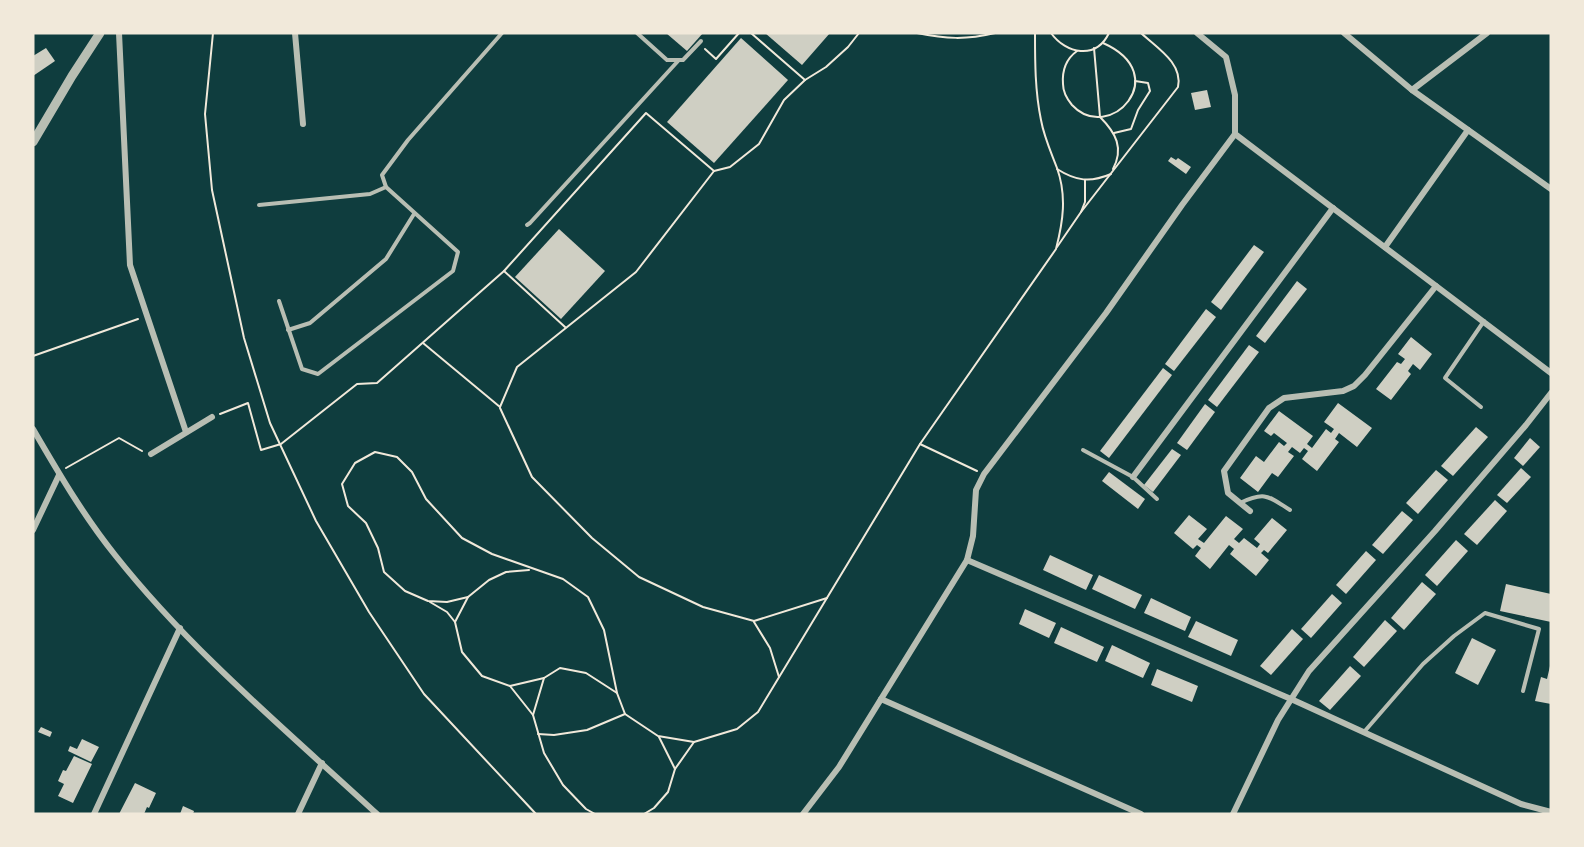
<svg xmlns="http://www.w3.org/2000/svg" width="1584" height="847" viewBox="0 0 1584 847" font-family="'Varela Round',sans-serif">
<rect width="100%" height="100%" fill="#0f3d3e"/>
<!-- building -->
<g fill="#cfcfc3">
<polygon points="666,33 703,33 687,51"/>
<polygon points="765,33 830,33 802,65"/>
<polygon points="741,38 788,80 714,163 667,122"/>
<polygon points="46,48 55,61 33,76 33,56"/>
<polygon points="1207,90 1211,107 1195,110 1191,93"/>
<polygon points="1171,157 1176,160 1178,158 1191,167 1186,174 1168,161"/>
<polygon points="559,229 605,271 561,319 515,277"/>
<polygon points="1254,245 1264,252 1221,310 1211,302"/>
<polygon points="1297,281 1307,289 1265,343 1256,336"/>
<polygon points="1206,309 1216,317 1174,371 1165,364"/>
<polygon points="1411,337 1432,354 1420,370 1413,364 1408,371 1411,374 1391,400 1376,389 1397,362 1401,364 1405,359 1398,354"/>
<polygon points="1249,345 1259,352 1217,407 1208,400"/>
<polygon points="1163,368 1172,375 1109,458 1100,451"/>
<polygon points="1338,403 1372,428 1357,447 1339,433 1335,439 1339,442 1317,471 1302,459 1308,451 1304,448 1300,453 1292,447 1288,452 1294,456 1278,477 1272,473 1258,492 1240,478 1256,456 1264,462 1279,442 1284,446 1287,443 1274,433 1271,436 1264,431 1279,411 1313,436 1307,444 1312,448 1326,429 1331,433 1334,429 1324,422"/>
<polygon points="1205,404 1215,412 1187,450 1177,443"/>
<polygon points="1476,427 1488,437 1453,476 1441,466"/>
<polygon points="1530,438 1540,447 1523,466 1514,458"/>
<polygon points="1172,449 1181,455 1153,492 1144,485"/>
<polygon points="1521,468 1531,477 1507,503 1497,495"/>
<polygon points="1436,470 1448,480 1418,514 1406,503"/>
<polygon points="1109,472 1145,499 1138,509 1102,481"/>
<polygon points="1495,500 1507,511 1477,545 1464,534"/>
<polygon points="1402,511 1413,520 1383,554 1372,545"/>
<polygon points="1189,515 1207,529 1198,539 1204,543 1226,516 1243,529 1234,539 1239,543 1244,538 1257,548 1260,544 1254,539 1272,518 1287,530 1268,553 1264,550 1261,553 1269,560 1256,576 1230,554 1234,549 1229,545 1210,569 1195,556 1201,548 1197,545 1193,549 1174,533"/>
<polygon points="1456,540 1468,551 1437,586 1425,575"/>
<polygon points="1366,551 1376,560 1346,594 1336,585"/>
<polygon points="1050,555 1093,575 1086,590 1043,570"/>
<polygon points="1099,575 1142,595 1135,609 1092,589"/>
<polygon points="1422,582 1436,594 1404,630 1391,618"/>
<polygon points="1506,584 1551,594 1551,622 1500,611"/>
<polygon points="1332,594 1342,603 1311,638 1301,629"/>
<polygon points="1151,598 1191,617 1185,631 1144,613"/>
<polygon points="1025,609 1056,623 1049,638 1019,624"/>
<polygon points="1385,620 1397,631 1364,667 1353,657"/>
<polygon points="1196,621 1238,640 1231,656 1188,637"/>
<polygon points="1061,627 1104,647 1097,662 1054,643"/>
<polygon points="1292,629 1303,639 1271,675 1260,666"/>
<polygon points="1472,638 1496,650 1478,685 1455,673"/>
<polygon points="1112,645 1150,663 1143,678 1105,661"/>
<polygon points="1350,666 1361,676 1330,710 1319,701"/>
<polygon points="1550,666 1551,666 1551,704 1535,701 1541,677 1547,679"/>
<polygon points="1157,669 1198,686 1192,702 1151,685"/>
<polygon points="41,727 52,732 50,737 38,732"/>
<polygon points="82,739 99,747 91,762 68,751 70,746 77,749"/>
<polygon points="74,756 92,764 73,803 58,796 64,784 58,781 63,770 66,771"/>
<polygon points="135,783 156,793 149,808 147,807 144,814 119,814"/>
<polygon points="183,806 194,811 193,814 180,814"/>
</g>
<g fill="none" stroke-linecap="round" stroke-linejoin="round">
<!-- path -->
<g stroke="#f1e9da" stroke-width="2">
<polyline points="213,33 205,114 212,190 244,338 270,423 316,521 369,612 424,694 536,814"/>
<polyline points="751,33 805,80"/>
<path d="M917,33C946,39 966,40 995,33"/>
<path d="M1051,33C1066,54 1096,60 1109,33"/>
<path d="M1094,48L1100,117C1116,133 1124,148 1113,169"/>
<polyline points="705,49 716,59 739,33"/>
<path d="M1077,51C1066,59 1062,71 1063,84C1063,92 1067,99 1072,105C1109,145 1175,75 1103,43"/>
<polyline points="1114,133 1131,129 1138,110 1150,91 1148,83 1135,81"/>
<path d="M1057,169C1076,181 1090,183 1111,174"/>
<path d="M1081,212L1178,87C1183,63 1157,48 1141,33"/>
<polyline points="1057,247 1081,212 1085,202 1085,180"/>
<polyline points="504,271 565,327"/>
<polyline points="423,343 500,407 517,367 636,272 714,171 730,167 759,144 784,100 805,80 826,67 848,47 859,33"/>
<polyline points="33,356 138,319"/>
<polyline points="500,408 532,477 592,538 639,577 703,607 754,621 827,598"/>
<polyline points="220,414 248,403 261,450 281,444 357,384 377,383 504,271 646,113 714,171"/>
<polyline points="920,444 977,471"/>
<polyline points="66,468 119,438 142,451"/>
<polyline points="529,570 506,572 489,580 468,597 455,622 462,652 482,676 510,686 544,678 560,668 586,673 617,693"/>
<polyline points="468,597 447,602 428,601 405,591 384,572 378,548 366,523 348,506 342,484 355,463 375,452 397,457 412,472 426,499 462,538 492,554 563,579 588,597 604,630 617,693 625,714 658,736 694,742"/>
<polyline points="430,602 447,612 455,622"/>
<polyline points="754,622 770,648 779,677"/>
<polyline points="510,686 533,715 544,753 563,785 586,809 595,814"/>
<polyline points="533,715 544,678"/>
<polyline points="538,734 554,735 587,730 625,714"/>
<polyline points="659,737 675,769"/>
<path d="M644,814L654,808L668,792L675,769L694,742L737,729L758,712L920,444L1056,249C1063,222 1067,196 1057,168C1051,152 1044,137 1041,120C1035,91 1035,62 1035,33"/>
</g>
<!-- service -->
<g stroke="#b8beb3" stroke-width="4">
<polyline points="637,33 667,60 683,60 701,41"/>
<polyline points="259,205 370,194 386,187"/>
<polyline points="527,225 530,223 678,61"/>
<polyline points="279,301 302,369 318,374 453,271 458,252 386,187 382,175 408,140 502,33"/>
<polyline points="288,330 310,323 386,259 414,214"/>
<polyline points="1481,407 1445,378 1484,321"/>
<polyline points="1083,450 1133,477 1157,499"/>
<path d="M1240,503C1265,491 1268,496 1290,510"/>
<polyline points="1364,732 1423,664 1454,636 1485,613 1539,629 1523,691"/>
</g>
<!-- minor -->
<g stroke="#b8beb3" stroke-width="6">
<polyline points="119,33 130,265 186,432"/>
<polyline points="295,33 303,124"/>
<polyline points="1197,33 1226,57 1235,95 1235,134"/>
<polyline points="1344,33 1412,90 1551,189"/>
<polyline points="1412,90 1487,33"/>
<polyline points="1235,134 1551,373"/>
<polyline points="1385,247 1468,130"/>
<path d="M33,429C58,472 83,515 115,555C191,651 287,731 377,814"/>
<polyline points="151,454 212,417"/>
<polyline points="1133,477 1333,208"/>
<polyline points="1250,511 1228,493 1224,471 1269,408 1284,398 1343,391 1354,386 1365,375 1436,286"/>
<polyline points="33,530 59,475"/>
<polyline points="967,560 1291,699 1521,804 1551,812"/>
<polyline points="881,699 1141,814"/>
<polyline points="94,814 180,628"/>
<polyline points="298,814 322,763"/>
<polyline points="803,814 839,767 967,560 973,536 976,490 984,474 1106,313 1182,205 1235,134"/>
<polyline points="1233,814 1278,720 1309,671 1435,531 1526,425 1551,393"/>
</g>
<!-- tertiary -->
<polyline stroke="#b8beb3" stroke-width="9" points="33,142 72,76 100,33"/>
</g>
<!-- border -->
<rect width="1584" height="847" fill="none" stroke="#f1e9da" stroke-width="69"/>
</svg>
